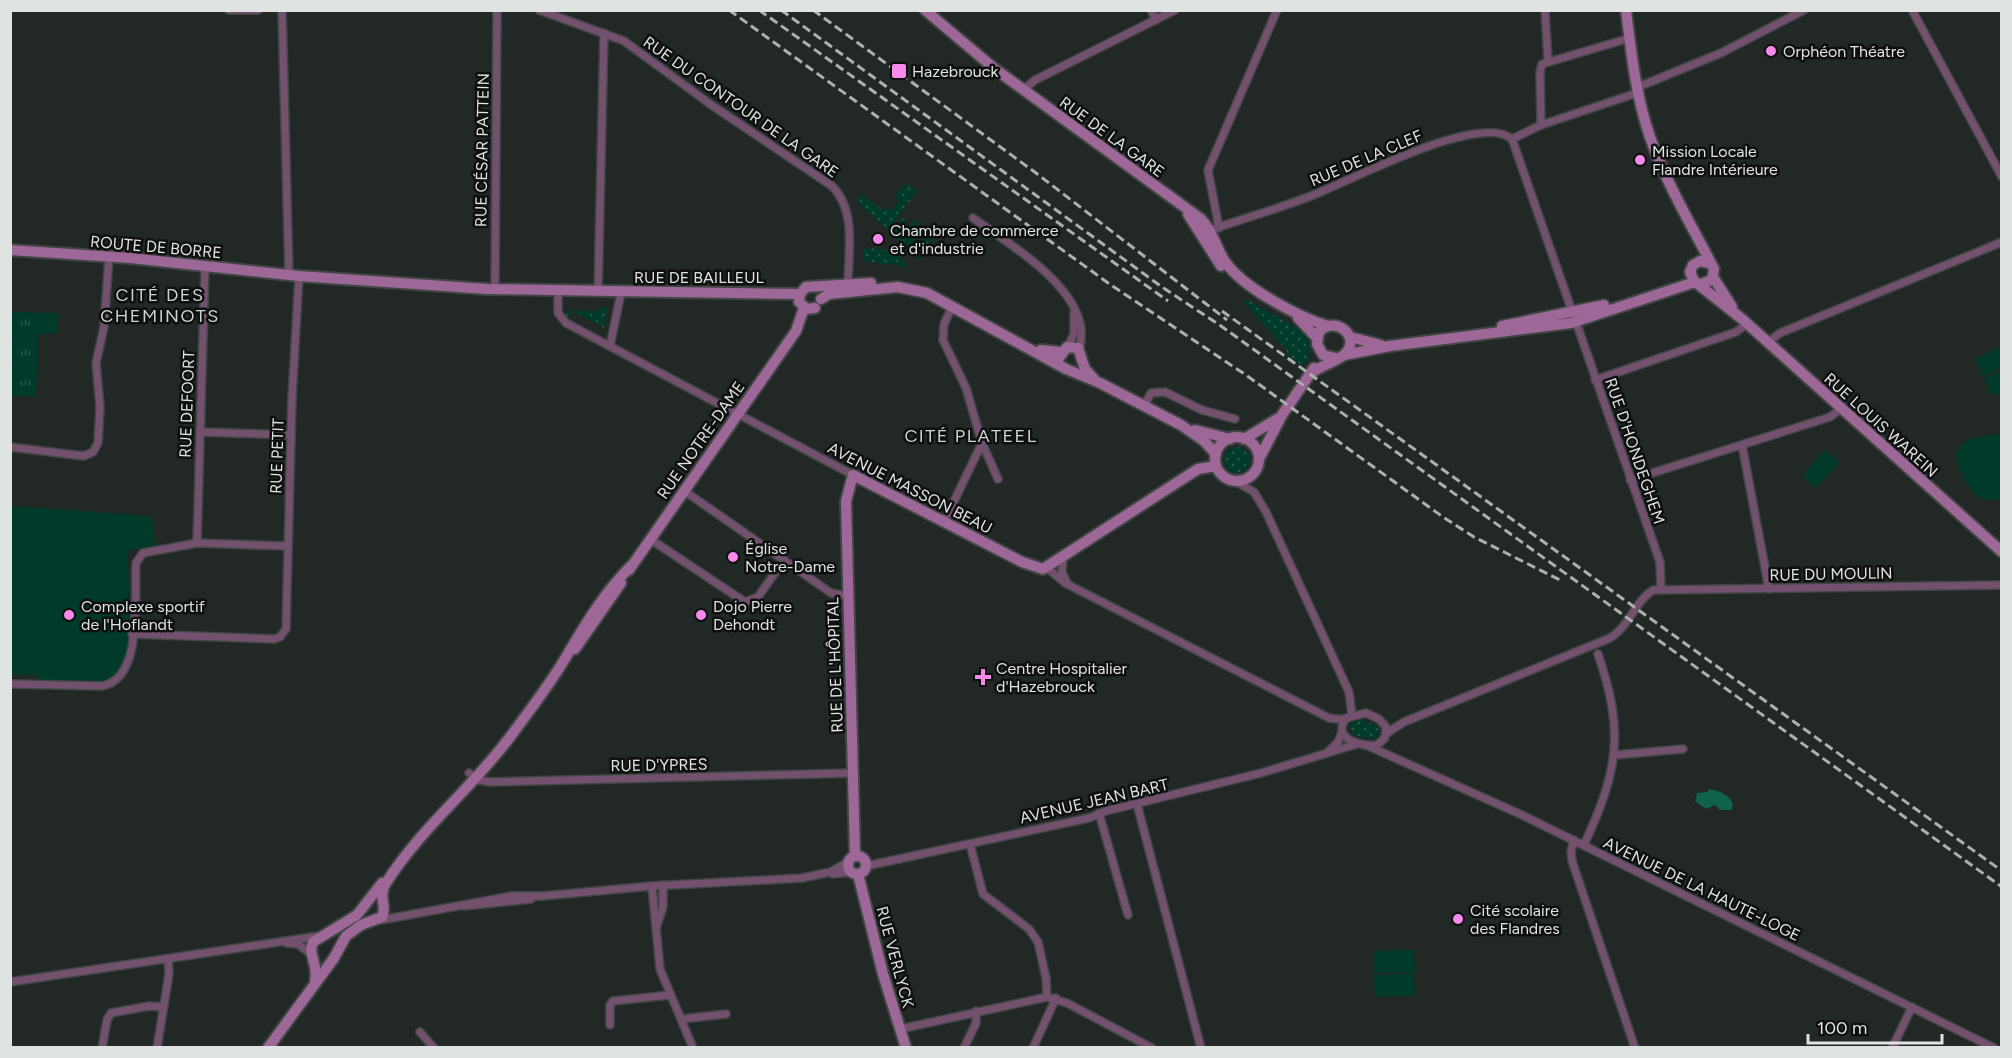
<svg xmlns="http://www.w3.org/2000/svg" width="2012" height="1058" viewBox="0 0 2012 1058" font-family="Figtree,sans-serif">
<defs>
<pattern id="grass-dots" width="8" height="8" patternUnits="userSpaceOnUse" patternTransform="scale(1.5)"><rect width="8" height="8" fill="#003a2b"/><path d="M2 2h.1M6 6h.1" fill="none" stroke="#255649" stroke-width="1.8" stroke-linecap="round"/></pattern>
<pattern id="park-tufts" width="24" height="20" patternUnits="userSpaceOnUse" patternTransform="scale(1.5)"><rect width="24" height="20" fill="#003a2b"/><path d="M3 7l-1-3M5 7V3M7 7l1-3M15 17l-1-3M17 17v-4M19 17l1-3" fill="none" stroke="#255649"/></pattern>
</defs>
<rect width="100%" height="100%" fill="#222825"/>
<!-- grass -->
<g fill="url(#grass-dots)">
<polygon points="905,183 917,191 894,222 898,225 903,218 907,221 902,228 906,231 914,220 919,223 916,227 919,230 915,237 922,243 927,236 933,240 920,260 856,201 861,194 884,211 886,208 891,211 899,201 894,197"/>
<polygon points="864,248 891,250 909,267 863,261"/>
<path d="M1248,300L1304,332C1313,342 1313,356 1303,366L1287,355V351L1242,301Z"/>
<polygon points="599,307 608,307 604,328 574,312 567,316 565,314 568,311 598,311"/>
<circle cx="1237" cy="460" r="13"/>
<polygon points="1361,719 1375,725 1379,730 1377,737 1366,739 1352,734 1350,724"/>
</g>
<!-- park -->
<polygon fill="url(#park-tufts)" points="11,312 57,313 57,333 38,334 36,397 11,396"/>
<!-- pitch -->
<g fill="#003a2b">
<polygon points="2001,347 2001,368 1983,377 1975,359"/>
<polygon points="2001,371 2001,392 1992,396 1984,379"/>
<path d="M2001,434V499C1995,499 1988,501 1982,499C1969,493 1956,467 1956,454C1962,436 1986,436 2001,434Z"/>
<polygon points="1825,450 1839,463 1815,488 1802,475"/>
<path d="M10,506L152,516L155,545L127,551C130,568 130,648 124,662C121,671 113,677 104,681L40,680L37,675L11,674Z"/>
<polygon points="1414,950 1415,972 1374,973 1374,951"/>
<polygon points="1414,973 1415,995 1375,997 1374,975"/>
</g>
<!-- water -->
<path fill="#11624c" d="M1709,789C1719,791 1730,794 1733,805L1731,810H1720L1715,805L1706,809L1695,801L1697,793L1707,792Z"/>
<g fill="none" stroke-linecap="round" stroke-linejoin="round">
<defs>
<g id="street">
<polyline points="229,10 258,10"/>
<polyline points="282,10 289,275"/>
<path d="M539,10L624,41L710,104L832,186C857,211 848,253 848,285"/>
<polyline points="1151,10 1156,20"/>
<polyline points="1545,10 1548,61"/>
<polyline points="1912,10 2002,177"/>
<polyline points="1638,87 1721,53 1804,10"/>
<polyline points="1023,90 1035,80 1175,10"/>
<polyline points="1541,125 1540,72 1542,64 1630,38"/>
<polyline points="1512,139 1573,314"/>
<polyline points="1512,139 1541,125 1640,92"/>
<path d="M973,218C1008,243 1069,279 1080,323C1083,332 1080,342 1080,351"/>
<polyline points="1219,228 1208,170 1277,10"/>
<path d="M1207,231C1242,219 1277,209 1311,196C1348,182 1480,111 1512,139"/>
<polyline points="495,290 497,10"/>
<polyline points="558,291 558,313 566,323 853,475"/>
<polyline points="598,292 604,33"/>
<polyline points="1576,322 1660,562 1661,589"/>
<polyline points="1767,343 1780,333 2002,242"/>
<polyline points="610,346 621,293"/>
<polyline points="1068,346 1074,334 1074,313"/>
<polyline points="1595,380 1736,332 1747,324"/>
<polyline points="1144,406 1151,393 1165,392 1202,410 1235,419"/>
<polyline points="200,432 291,435"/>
<polyline points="982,443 998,479"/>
<polyline points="1742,445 1769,589"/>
<polyline points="10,447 84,456 93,452 98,443 100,407 96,363 104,327 109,257"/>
<polyline points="1630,480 1830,417 1841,409"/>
<polyline points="1235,481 1254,492 1266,512 1349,692 1352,715"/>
<polyline points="683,490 831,593 848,596"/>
<polyline points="944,522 982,443 966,388 943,340 944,324 952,307"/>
<polyline points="650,539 745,602 758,597 784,560"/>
<polyline points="197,543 205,266"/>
<polyline points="1063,558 1062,572 1067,583"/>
<polyline points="1047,568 1065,583 1329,718 1345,720"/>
<polyline points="132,634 274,639 280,637 286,629 292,398 299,276"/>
<path d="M10,684L102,686C144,679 134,596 136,563L143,553L197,543L288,546"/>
<path d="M1366,713L1379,719L1386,727L1385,738L1377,745C1361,747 1331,739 1346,718Z"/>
<path d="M1387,733L1404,722L1610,638C1629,627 1635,601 1653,590L2002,585"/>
<polyline points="1366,745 1522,815 1994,1048"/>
<polyline points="1328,752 1338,742 1342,732"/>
<polyline points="1615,755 1683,749"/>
<polyline points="469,773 478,780 491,782 853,773"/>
<polyline points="1137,804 1201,1048"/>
<polyline points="1099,813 1128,915"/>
<polyline points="1574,840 1571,851 1572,861 1635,1048"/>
<polyline points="970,844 983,894 1029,929 1038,942 1046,978 1047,997"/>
<path d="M1584,845C1618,771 1625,733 1598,654"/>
<polyline points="866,866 1089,818 1106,811 1261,773 1357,744"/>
<polyline points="833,874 851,872"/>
<polyline points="652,886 660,969 693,1048"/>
<polyline points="464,906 531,899"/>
<polyline points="381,920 512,896 542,896 652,886 802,878 830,872 848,862"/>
<polyline points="656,928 663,907 663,885"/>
<polyline points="287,943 298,944 311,954"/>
<polyline points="10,982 319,936"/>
<polyline points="682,1019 726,1014"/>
<polyline points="610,1025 610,1005 613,1001 670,995"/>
<polyline points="900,1029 1047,997 1067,1003 1152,1048"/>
<polyline points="420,1032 434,1048"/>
<polyline points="102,1048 107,1020 111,1013 149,1006 163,1007"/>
<polyline points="157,1048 169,974 168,959"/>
<polyline points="964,1048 976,1023 976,1011"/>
<polyline points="1033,1048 1056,998"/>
<polyline points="1892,1048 1912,1007"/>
</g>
<g id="secondary">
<path d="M925,10L995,69L1201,219C1214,232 1216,249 1226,263C1244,288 1298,317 1328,326"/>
<path d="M1626,10C1631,52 1636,97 1650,137C1666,183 1692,226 1714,269L1712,280L1701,284"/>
<polyline points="1188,214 1221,266"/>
<polyline points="10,250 130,258 299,276 487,289 800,294"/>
<polyline points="1709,263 1700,261 1693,265 1690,272 1694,281 1742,319 2002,552"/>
<polyline points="1713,277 1732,307"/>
<polyline points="821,299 829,294 898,287 927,293 1066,369 1100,383 1181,425 1204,441 1216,454"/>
<polyline points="815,308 807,309 799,302 800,294 806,287 871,283"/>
<polyline points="1298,318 1317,338"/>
<polyline points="1502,326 1604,305"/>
<polyline points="1350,337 1381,345"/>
<polyline points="1041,350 1060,352"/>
<polyline points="1344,355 1390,346 1571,323 1695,282"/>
<polyline points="1059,358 1067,347 1078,348 1085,369 1094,379"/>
<path d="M1313,372C1322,365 1338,361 1345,354C1362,337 1335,314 1319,332L1317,344L1323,355L1336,358"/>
<polyline points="1195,430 1230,439"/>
<circle cx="1237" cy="459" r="22"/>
<polyline points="1244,439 1277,419"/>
<polyline points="1259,459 1282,415 1314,368"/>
<polyline points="629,570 796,331 804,308"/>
<polyline points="575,649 621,583"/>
<circle cx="857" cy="865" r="9"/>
<polyline points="855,856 846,501 853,475 1022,562 1043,569 1198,469 1216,466"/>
<polyline points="858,874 883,974 906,1048"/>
<path d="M315,981C319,965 307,954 313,942L357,915L382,883"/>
<path d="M268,1048L334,958L346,936L361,925L382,917C388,906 377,898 386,883C421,828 472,788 510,737C528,713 547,688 563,662C584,627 602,595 631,566"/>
</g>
</defs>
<!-- street casing -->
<use href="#street" stroke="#404643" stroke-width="10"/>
<!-- secondary casing -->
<use href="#secondary" stroke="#404643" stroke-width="14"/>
<!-- street -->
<use href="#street" stroke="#72506e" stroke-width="7"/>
<!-- secondary -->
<use href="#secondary" stroke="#9d6797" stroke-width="10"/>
<!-- rail -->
<g stroke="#acb0ae" stroke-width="3" stroke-dasharray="9 4.5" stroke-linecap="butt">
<polyline points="729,10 1111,285 1246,375 1443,517 1474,537 1562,581"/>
<polyline points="759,10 1168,301"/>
<polyline points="781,10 1162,287 1221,326 2002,887"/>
<polyline points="813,10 1036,173 1227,320"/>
<polyline points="1222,311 2002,871"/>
</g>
</g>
<!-- markers -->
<g fill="#f788ec" stroke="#0d100f" stroke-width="2">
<circle cx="1771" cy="51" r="6"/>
<rect x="891" y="63" width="16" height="16" rx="3"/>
<circle cx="1640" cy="160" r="6"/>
<circle cx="878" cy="239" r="6"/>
<circle cx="733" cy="557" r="6"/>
<circle cx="69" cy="615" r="6"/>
<circle cx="701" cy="615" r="6"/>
<path d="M980 668h6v6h6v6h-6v6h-6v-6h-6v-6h6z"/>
<circle cx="1458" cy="919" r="6"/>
</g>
<g text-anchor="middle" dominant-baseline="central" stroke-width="5" stroke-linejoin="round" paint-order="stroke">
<!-- poi labels -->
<g font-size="16" fill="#dfe3e1" stroke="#0d100f" text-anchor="start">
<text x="1783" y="51">Orphéon Théatre</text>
<text x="912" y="71">Hazebrouck</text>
<text x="1652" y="151">Mission Locale<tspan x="1652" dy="18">Flandre Intérieure</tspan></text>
<text x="890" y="230">Chambre de commerce<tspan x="890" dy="18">et d'industrie</tspan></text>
<text x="745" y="548">Église<tspan x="745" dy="18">Notre-Dame</tspan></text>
<text x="81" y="606">Complexe sportif<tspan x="81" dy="18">de l'Hoflandt</tspan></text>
<text x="713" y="606">Dojo Pierre<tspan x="713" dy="18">Dehondt</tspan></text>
<text x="996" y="668">Centre Hospitalier<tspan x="996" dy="18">d'Hazebrouck</tspan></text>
<text x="1470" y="910">Cité scolaire<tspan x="1470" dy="18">des Flandres</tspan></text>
</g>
<!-- street labels -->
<g font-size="16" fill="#dfe3e1" stroke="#0d100f">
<text transform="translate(741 107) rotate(35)">RUE DU CONTOUR DE LA GARE</text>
<text transform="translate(1112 137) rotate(36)">RUE DE LA GARE</text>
<text transform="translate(482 150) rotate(-89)">RUE CÉSAR PATTEIN</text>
<text transform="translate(1366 158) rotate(-23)">RUE DE LA CLEF</text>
<text transform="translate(156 247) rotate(5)">ROUTE DE BORRE</text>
<text x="699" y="277">RUE DE BAILLEUL</text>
<text transform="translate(187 404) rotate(-88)">RUE DEFOORT</text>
<text transform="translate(1881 425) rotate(42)">RUE LOUIS WAREIN</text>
<text transform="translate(701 440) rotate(-55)">RUE NOTRE-DAME</text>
<text transform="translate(1635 451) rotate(71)">RUE D'HONDEGHEM</text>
<text transform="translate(277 456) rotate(-88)">RUE PETIT</text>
<text transform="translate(910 488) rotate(27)">AVENUE MASSON BEAU</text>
<text transform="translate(1831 574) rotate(-1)">RUE DU MOULIN</text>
<text transform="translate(835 665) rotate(-92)">RUE DE L'HÔPITAL</text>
<text transform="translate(659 765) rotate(-1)">RUE D'YPRES</text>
<text transform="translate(1094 801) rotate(-13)">AVENUE JEAN BART</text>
<text transform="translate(1702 889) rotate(26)">AVENUE DE LA HAUTE-LOGE</text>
<text transform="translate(895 957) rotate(75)">RUE VERLYCK</text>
</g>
<!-- neighbourhood labels -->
<g font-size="18" letter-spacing="1.5" fill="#cdd5d2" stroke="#0d100f">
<text x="160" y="295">CITÉ DES<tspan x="160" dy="21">CHEMINOTS</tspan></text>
<text x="971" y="436">CITÉ PLATEEL</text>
</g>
</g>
<!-- border -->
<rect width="2012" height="1058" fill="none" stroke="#dfe3e1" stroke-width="24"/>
<!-- scale -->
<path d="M1808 1034v9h134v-9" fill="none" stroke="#dfe3e1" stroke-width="3"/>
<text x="1817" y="1034" font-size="18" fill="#dfe3e1" stroke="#0d100f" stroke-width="4.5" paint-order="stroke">100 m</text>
</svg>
